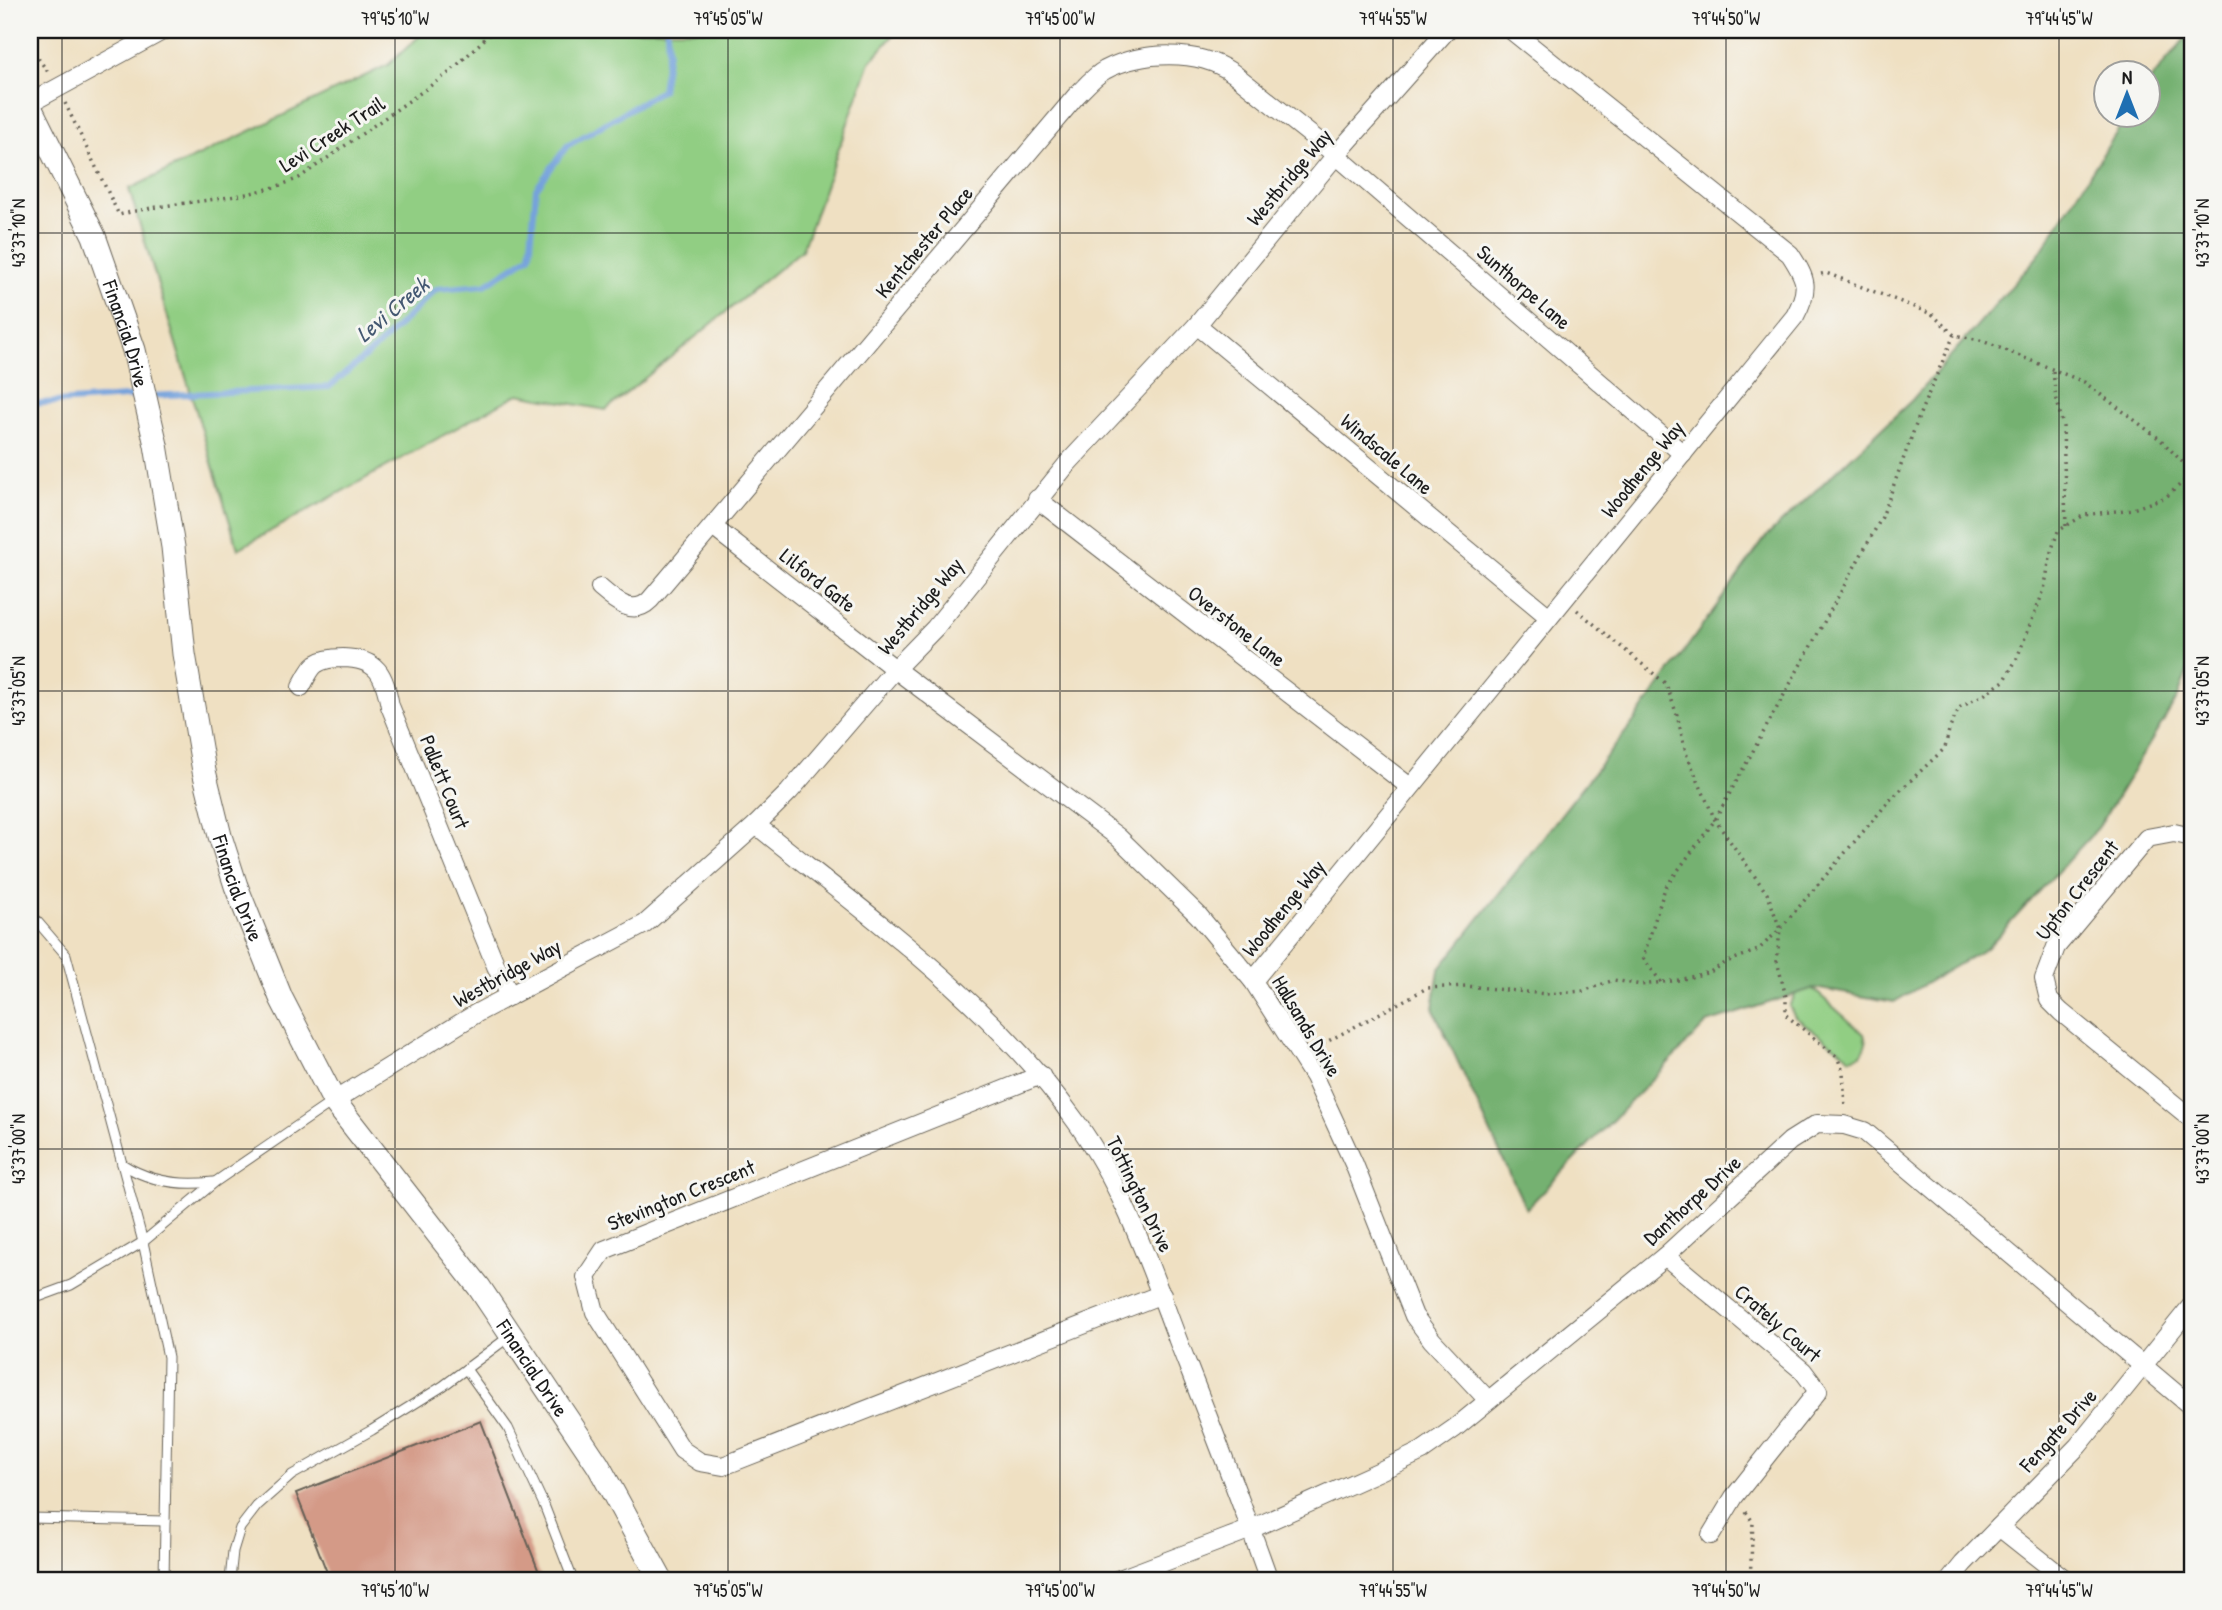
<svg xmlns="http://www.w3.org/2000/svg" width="2222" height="1610" viewBox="0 0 2222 1610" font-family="'Patrick Hand',sans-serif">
<rect width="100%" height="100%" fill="#f6f6f2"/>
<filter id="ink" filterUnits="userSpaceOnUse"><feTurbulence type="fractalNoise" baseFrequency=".0143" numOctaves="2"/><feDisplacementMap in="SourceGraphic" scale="14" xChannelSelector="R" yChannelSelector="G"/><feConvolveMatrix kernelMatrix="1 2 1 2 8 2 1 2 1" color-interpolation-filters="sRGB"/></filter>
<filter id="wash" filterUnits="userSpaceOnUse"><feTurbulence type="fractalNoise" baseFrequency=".00686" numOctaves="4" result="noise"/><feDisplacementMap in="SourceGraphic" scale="28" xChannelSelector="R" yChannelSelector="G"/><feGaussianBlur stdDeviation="1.57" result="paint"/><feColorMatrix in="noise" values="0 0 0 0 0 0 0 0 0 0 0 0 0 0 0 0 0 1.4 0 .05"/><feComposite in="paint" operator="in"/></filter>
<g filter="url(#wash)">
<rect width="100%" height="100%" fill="#efe0c2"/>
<!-- green -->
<g fill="#91ce83" stroke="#567550" stroke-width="2">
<polygon points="426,30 898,30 870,62 802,250 606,410 518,394 238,549 129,189 388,65"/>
<polygon points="1812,988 1864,1034 1866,1043 1861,1055 1851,1058 1795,1017 1789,1006 1798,990"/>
</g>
<!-- forest -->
<polygon fill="#74b171" stroke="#486646" stroke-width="2" points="2192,30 2192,658 2178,697 2098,828 1988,947 1894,1002 1814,988 1707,1023 1526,1209 1433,1008 1439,970 1635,720 1766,537 1912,400 2038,256 2127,116 2148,116 2149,82"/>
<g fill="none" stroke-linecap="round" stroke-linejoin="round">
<!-- stream -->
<g stroke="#74a2dc" stroke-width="6">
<polyline points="150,396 329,387 378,346 436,289 485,285 530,256 536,189 567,146 662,90 668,51 667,30"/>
<polyline points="30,404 139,396"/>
</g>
</g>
<g id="blocks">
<!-- building -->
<polygon fill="#d49a87" points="481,1421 542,1580 330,1580 296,1493"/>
</g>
</g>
<g filter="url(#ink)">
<use href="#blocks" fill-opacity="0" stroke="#666156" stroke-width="2"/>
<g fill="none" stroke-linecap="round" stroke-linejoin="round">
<defs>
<g id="service">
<polyline points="30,913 66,955 143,1242 215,1182 332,1102"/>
<path d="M122,1164C150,1182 180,1186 213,1182"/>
<polyline points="30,1300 71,1285 143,1242 168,1357 164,1580"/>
<polyline points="466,1369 508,1428 544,1505 573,1580"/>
<polyline points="30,1518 165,1521"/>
<polyline points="230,1580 233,1551 240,1528 257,1506 292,1475 372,1430 443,1386 510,1336"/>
</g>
<g id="minor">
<polyline points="30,103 164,30"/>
<polyline points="1197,325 1549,617"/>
<polyline points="1037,499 1410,787"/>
<polyline points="713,527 895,669 1118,837 1198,915 1253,981 1314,1077 1354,1164 1414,1316 1432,1340 1487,1399"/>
<path d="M600,588C615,601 633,617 650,600L1076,96C1085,87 1094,76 1105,70C1142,51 1198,49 1233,73L1336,155L1683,454"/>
<path d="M301,687C305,680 310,668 316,664C323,659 335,658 343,658C378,659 384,674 390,706L496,966L510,996"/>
<path d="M756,825C869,916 992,1003 1077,1123C1125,1190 1150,1267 1179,1343C1210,1422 1241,1500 1269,1580"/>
<polyline points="2192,837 2174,833 2147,838 2056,947 2044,979 2049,1000 2061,1012 2192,1119"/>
<path d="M1253,981L1795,316C1810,288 1807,280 1790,254L1511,30"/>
<polyline points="1041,1075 604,1250 586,1277 595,1312 682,1450 700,1462 723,1466 1162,1294"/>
<polyline points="334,1101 477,1013 645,924 756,825 789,792 895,669 935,628 1068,463 1197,325 1336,155 1447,30"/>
<polyline points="1665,1256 1803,1371 1818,1391 1734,1497 1711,1535"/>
<polyline points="1999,1527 2066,1580"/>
<polyline points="1117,1580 1251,1529 1380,1471 1422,1451 1455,1428 1665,1256 1790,1141 1817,1124 1844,1125 1864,1131 2192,1407"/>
<polyline points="1950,1580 1963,1564 2078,1446 2192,1305"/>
</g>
<g id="tertiary">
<path id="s1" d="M30,107L94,236L134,350L156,445L173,547L184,654L204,771L220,836L236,886L281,998L334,1101L479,1287L598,1465L661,1580"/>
</g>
</defs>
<!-- service casing -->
<use href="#service" stroke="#666156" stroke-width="11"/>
<!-- minor casing -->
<use href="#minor" stroke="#666156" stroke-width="20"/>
<!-- tertiary casing -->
<use href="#tertiary" stroke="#666156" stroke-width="25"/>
<!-- path -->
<g stroke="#666156" stroke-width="3.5" stroke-dasharray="2 5" stroke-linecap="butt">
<polyline points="30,47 48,72"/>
<path d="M65,103L119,215C178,199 242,203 299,178L450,72L494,30"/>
<polyline points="1821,274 1826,273 1932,314 1954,335 1980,340 2084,382 2161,440 2192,472"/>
<polyline points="2053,371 2055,391 2063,427 2066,526"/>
<polyline points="1577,610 1666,684 1677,715 1686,753 1715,820 1768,895 1780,929 1777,961 1786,997 1786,1015 1837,1057 1843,1071 1845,1108"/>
<polyline points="1661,982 1643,958 1665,888 1715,820 1882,517 1921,411 1954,335"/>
<polyline points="1317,1047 1427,988 1466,986 1546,994 1583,991 1614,980 1641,985 1679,980 1710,972 1727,962 1758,950 1780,929 1891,799 1945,748 1949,730 1959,708 1987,693 2005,680 2017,658 2044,590 2051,552 2058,531 2084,515 2133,509 2166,497 2192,474"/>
<polyline points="1746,1512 1753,1522 1750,1580"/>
</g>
<!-- service -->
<use href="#service" stroke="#fff" stroke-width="9"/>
<!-- minor -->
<use href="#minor" stroke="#fff" stroke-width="18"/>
<!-- tertiary -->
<use href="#tertiary" stroke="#fff" stroke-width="23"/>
</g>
</g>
<!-- ticks -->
<path fill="none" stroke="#1c1c1c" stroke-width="2" stroke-opacity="0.45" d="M62,30V1580M395,30V1580M728,30V1580M1060,30V1580M1393,30V1580M1726,30V1580M2059,30V1580M30,233H2192M30,691H2192M30,1149H2192"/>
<g text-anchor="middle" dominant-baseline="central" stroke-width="6" stroke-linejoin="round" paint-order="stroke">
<!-- street labels -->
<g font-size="21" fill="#1c1c1c" stroke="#f6f6f2">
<text transform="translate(332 134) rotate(-33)">Levi Creek Trail</text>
<text transform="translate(1289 177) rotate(-50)">Westbridge Way</text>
<text transform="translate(924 242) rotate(-50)">Kentchester Place</text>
<text transform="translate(1524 287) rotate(41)">Sunthorpe Lane</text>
<text stroke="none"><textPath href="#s1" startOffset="247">Financial Drive</textPath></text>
<text transform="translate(1387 454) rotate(40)">Windscale Lane</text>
<text transform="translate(1642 469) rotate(-51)">Woodhenge Way</text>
<text transform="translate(818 580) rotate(38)">Lilford Gate</text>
<text transform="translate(920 606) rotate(-50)">Westbridge Way</text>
<text transform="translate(1237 626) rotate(38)">Overstone Lane</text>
<text transform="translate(445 782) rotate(68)">Pallett Court</text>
<text stroke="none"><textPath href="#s1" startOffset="814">Financial Drive</textPath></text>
<text transform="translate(2077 890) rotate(-52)">Upton Crescent</text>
<text transform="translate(1283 908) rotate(-51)">Woodhenge Way</text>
<text transform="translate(507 973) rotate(-29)">Westbridge Way</text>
<text transform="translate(1307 1026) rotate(59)">Hallsands Drive</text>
<text transform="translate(1140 1194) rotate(64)">Tottington Drive</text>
<text transform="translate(681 1195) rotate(-22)">Stevington Crescent</text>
<text transform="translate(1692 1200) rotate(-42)">Danthorpe Drive</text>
<text transform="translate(1778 1323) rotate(41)">Crately Court</text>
<text stroke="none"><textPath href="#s1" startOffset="1381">Financial Drive</textPath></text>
<text transform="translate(2058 1430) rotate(-48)">Fengate Drive</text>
</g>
<!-- water labels -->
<g font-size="23" font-style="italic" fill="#445872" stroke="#f6f6f2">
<text transform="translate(392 309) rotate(-40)">Levi Creek</text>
</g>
</g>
<!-- margin -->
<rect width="2222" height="1610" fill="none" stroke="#f6f6f2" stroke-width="77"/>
<!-- north arrow -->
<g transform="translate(2127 94)"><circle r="33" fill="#f6f6f2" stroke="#9f9f9c" stroke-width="2"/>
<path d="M0-5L12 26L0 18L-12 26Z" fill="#1f6fb2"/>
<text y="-10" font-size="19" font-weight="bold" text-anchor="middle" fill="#1c1c1c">N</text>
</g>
<rect x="38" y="38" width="2146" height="1534" fill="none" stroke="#1c1c1c" stroke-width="2.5"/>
<g font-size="18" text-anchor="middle" fill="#1c1c1c">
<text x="395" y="25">79°45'10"W</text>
<text x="728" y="25">79°45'05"W</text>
<text x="1060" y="25">79°45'00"W</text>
<text x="1393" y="25">79°44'55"W</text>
<text x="1726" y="25">79°44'50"W</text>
<text x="2059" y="25">79°44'45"W</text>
<text transform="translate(19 233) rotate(-90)" y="6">43°37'10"N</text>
<text transform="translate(2203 233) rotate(-90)" y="6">43°37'10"N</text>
<text transform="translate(19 691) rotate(-90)" y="6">43°37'05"N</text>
<text transform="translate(2203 691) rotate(-90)" y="6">43°37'05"N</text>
<text transform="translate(19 1149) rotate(-90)" y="6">43°37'00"N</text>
<text transform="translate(2203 1149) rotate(-90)" y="6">43°37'00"N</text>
<text x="395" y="1597">79°45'10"W</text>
<text x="728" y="1597">79°45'05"W</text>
<text x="1060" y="1597">79°45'00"W</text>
<text x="1393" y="1597">79°44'55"W</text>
<text x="1726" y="1597">79°44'50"W</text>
<text x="2059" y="1597">79°44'45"W</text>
</g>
</svg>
